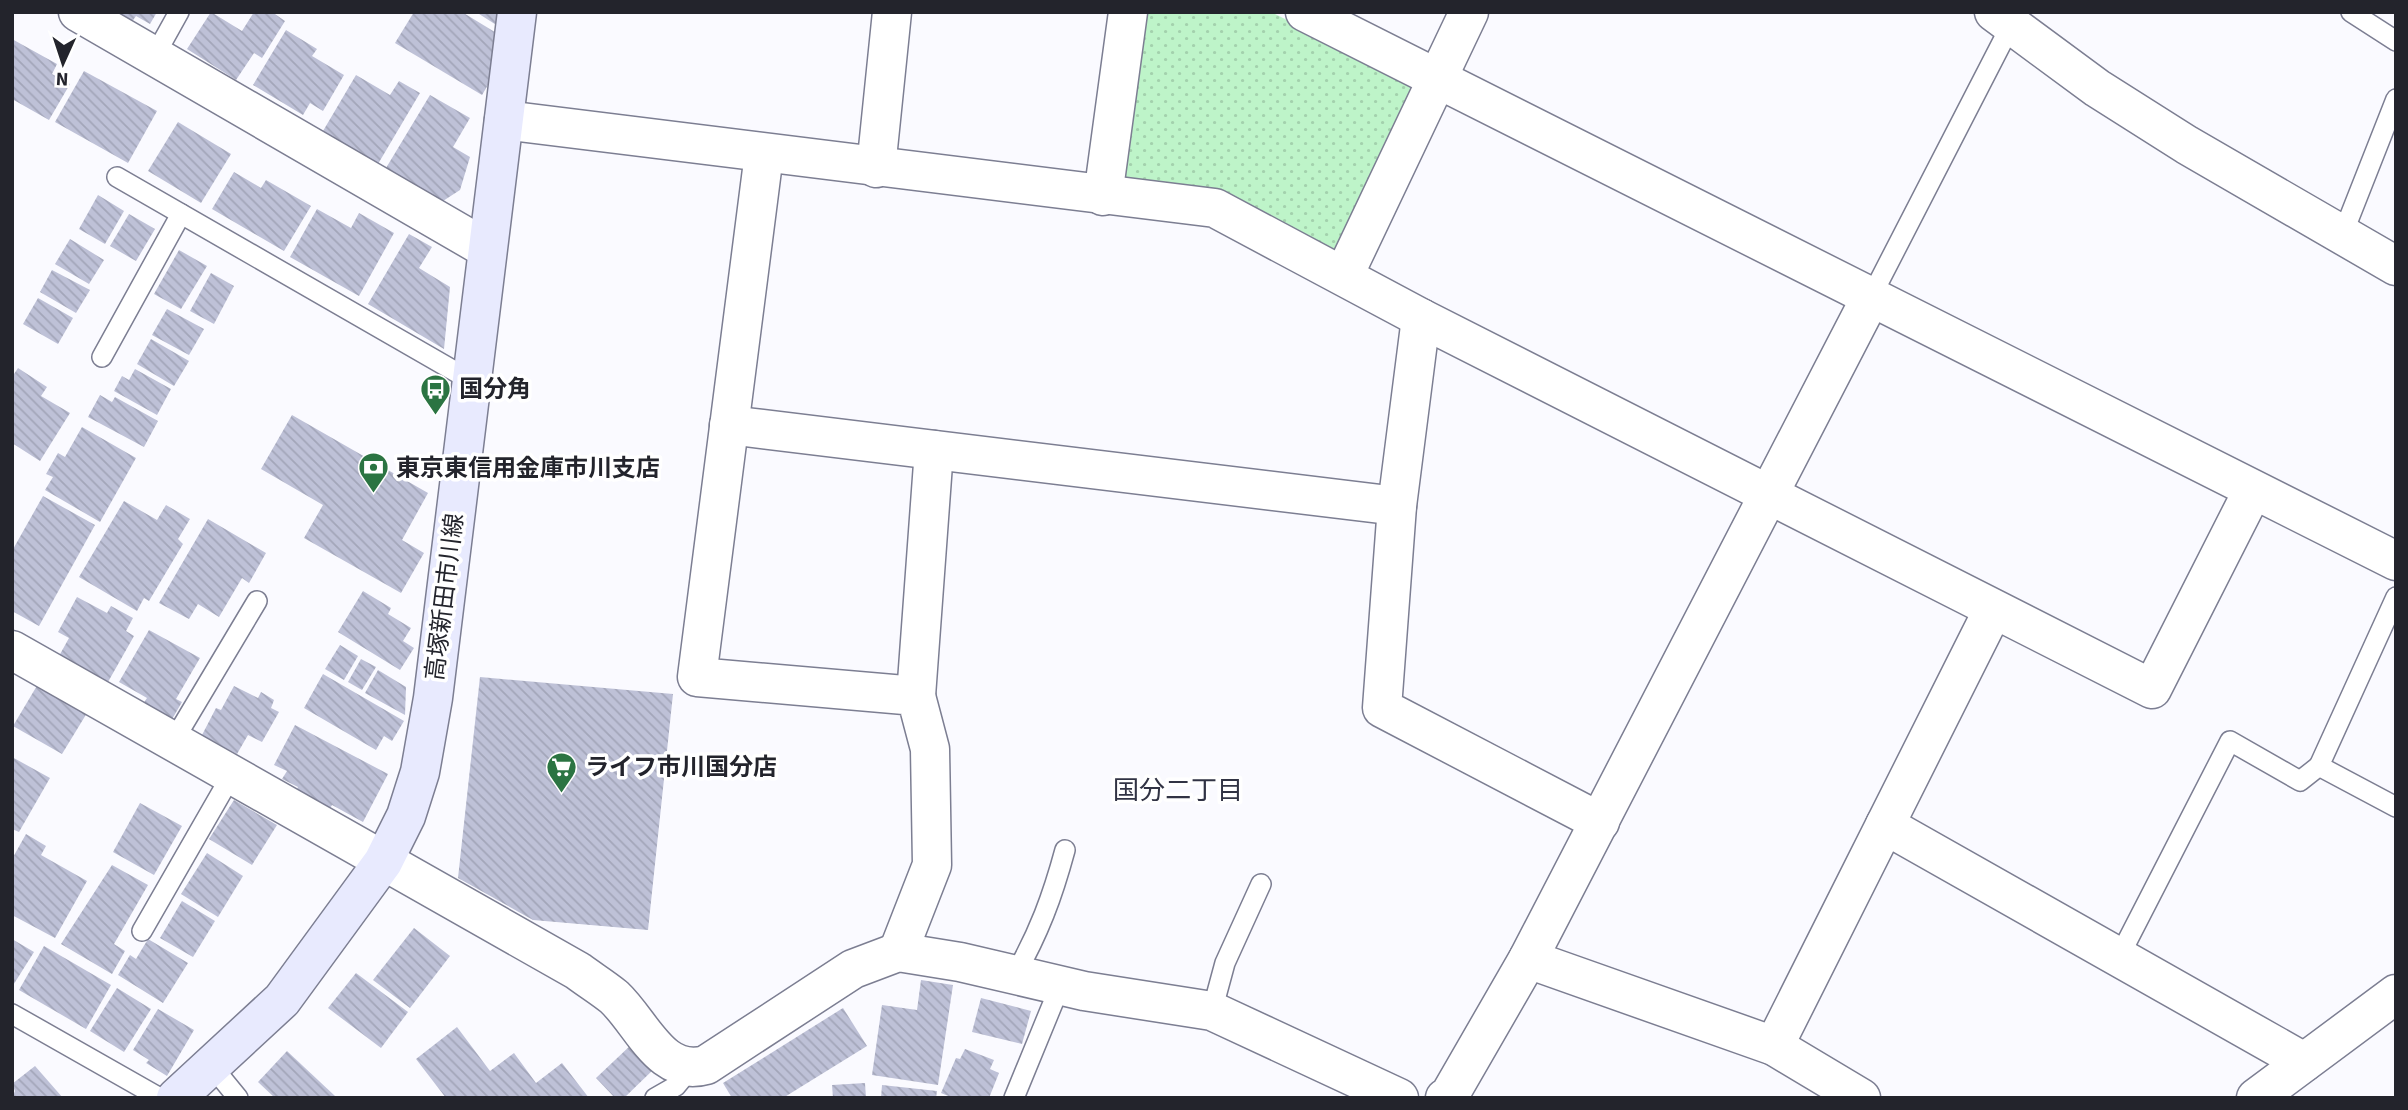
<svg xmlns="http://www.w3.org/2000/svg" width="2408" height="1110" viewBox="0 0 2408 1110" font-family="'Source Sans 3','Noto Sans JP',sans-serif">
<defs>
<pattern id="grass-dots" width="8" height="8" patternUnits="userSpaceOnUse" patternTransform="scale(1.75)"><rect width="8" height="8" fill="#bef4c9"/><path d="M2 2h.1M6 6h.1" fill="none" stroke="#a3d1ad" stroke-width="1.8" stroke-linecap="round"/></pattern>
<pattern id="building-back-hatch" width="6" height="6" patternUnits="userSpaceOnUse" patternTransform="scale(1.75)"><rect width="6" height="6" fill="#bec1d7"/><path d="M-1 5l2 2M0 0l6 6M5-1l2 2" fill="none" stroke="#a3a6b9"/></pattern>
</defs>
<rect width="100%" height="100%" fill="#fafaff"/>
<!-- grass -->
<polygon fill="url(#grass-dots)" points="1142,12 1271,12 1419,86 1338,251 1217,193 1118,183"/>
<!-- building -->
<g fill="url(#building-back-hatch)">
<polygon points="112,12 157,12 150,24 136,16 131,23"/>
<polygon points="211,12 242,31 254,12 272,12 285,21 262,58 254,53 236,80 187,49"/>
<polygon points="414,12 462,12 498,34 491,80 482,95 395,43"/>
<polygon points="476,12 503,12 501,28"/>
<polygon points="286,30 317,49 312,56 344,75 323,111 310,103 303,115 253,85"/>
<polygon points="12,39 57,64 52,74 70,84 49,120 12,99"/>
<polygon points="84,71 157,111 128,163 55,122"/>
<polygon points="356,75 390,95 399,81 420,93 378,164 323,131"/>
<polygon points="430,95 470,118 453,147 470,157 460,190 443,201 386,168"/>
<polygon points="178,122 231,154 201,203 148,171"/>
<polygon points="234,172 261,188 266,180 311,206 284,251 212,209"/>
<polygon points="98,195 124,211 105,244 79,229"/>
<polygon points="317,209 351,228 359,213 394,233 359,296 290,257"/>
<polygon points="129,214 155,229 136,261 110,246"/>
<polygon points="409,234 432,247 419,268 450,287 444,349 368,304"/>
<polygon points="70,239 104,260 89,284 55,264"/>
<polygon points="179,250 207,266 181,309 154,294"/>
<polygon points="52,270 90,290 76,313 40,292"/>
<polygon points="211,273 234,286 214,324 190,311"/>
<polygon points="38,298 73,318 58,344 23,324"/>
<polygon points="167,309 204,329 189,355 152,335"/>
<polygon points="151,339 189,361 174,386 137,364"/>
<polygon points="18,368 47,387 41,396 70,413 40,461 12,443 12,377"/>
<polygon points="135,369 171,389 157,415 114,391 122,376 129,380"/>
<polygon points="100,395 112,402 115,397 158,421 144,447 88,417"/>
<polygon points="292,415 428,493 402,540 424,553 401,593 304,538 323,505 261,469"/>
<polygon points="82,427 136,458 100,522 45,490 53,477 46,474 58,453 65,457"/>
<polygon points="43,496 95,525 39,626 12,611 12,551"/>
<polygon points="124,501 157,520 166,505 190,519 178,539 183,544 149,601 144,598 137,611 79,577"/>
<polygon points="208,519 266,553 249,583 242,578 219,617 198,604 189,619 159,603"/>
<polygon points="363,591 391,608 388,614 411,628 403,641 414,648 400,670 338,632"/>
<polygon points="77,597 107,613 111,606 133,618 126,631 134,636 108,682 59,656 69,638 58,632"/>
<polygon points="149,630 200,658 176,699 182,702 171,721 143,704 147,698 119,682"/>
<polygon points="340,645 358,656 344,680 325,669"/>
<polygon points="361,659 376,667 362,690 348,682"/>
<polygon points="378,670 406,687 405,715 365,693"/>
<polygon points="323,674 404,721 392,741 384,736 376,750 304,708"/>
<polygon points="480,677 673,694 648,930 533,920 458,878"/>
<polygon points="38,684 87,713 62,754 13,726"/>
<polygon points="234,686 258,698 261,692 274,700 271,708 279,712 262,742 248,735 237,754 202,735 216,708 221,710"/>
<polygon points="295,725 388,774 363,822 332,805 327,813 294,796 298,787 282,779 287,771 274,765"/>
<polygon points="12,757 50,778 19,832 12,829"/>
<polygon points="234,800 277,825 252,865 209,839"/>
<polygon points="140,803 182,826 154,875 113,852"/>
<polygon points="26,834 46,846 41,855 87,881 55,938 12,915 12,859"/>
<polygon points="207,853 243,876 218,917 181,894"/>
<polygon points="112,865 148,885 114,944 125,951 112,974 61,944"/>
<polygon points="182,901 215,921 193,957 160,938"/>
<polygon points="414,928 450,956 410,1008 373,980"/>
<polygon points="12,939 34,952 12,987"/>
<polygon points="148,939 188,963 163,1003 118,975 130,955 136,959"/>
<polygon points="44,946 111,985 86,1029 19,990"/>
<polygon points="356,973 408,1012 381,1048 328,1008"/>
<polygon points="921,980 953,985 938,1085 872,1075 882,1005 917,1010"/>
<polygon points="117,988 151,1009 124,1052 90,1031"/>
<polygon points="981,998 1031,1011 1022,1044 972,1032"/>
<polygon points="843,1008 867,1046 783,1098 732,1098 723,1083"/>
<polygon points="158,1009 194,1030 167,1076 146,1063 149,1060 133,1050"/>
<polygon points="457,1027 490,1071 514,1053 536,1083 562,1063 589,1098 446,1098 416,1059"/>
<polygon points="632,1044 655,1068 624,1098 615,1098 596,1078"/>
<polygon points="965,1049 994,1060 990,1069 999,1073 989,1098 953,1098 941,1093 956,1058 960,1059"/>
<polygon points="287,1051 335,1096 333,1098 275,1098 258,1082"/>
<polygon points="35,1066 63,1098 12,1098 15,1091 12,1084"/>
<polygon points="865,1083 866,1098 833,1098 832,1085"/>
<polygon points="882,1085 937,1091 936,1098 881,1098"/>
</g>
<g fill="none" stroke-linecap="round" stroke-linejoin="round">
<defs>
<g id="service">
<polyline points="2351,12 2396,41"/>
<polyline points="154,57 179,12"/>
<polyline points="117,177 470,380"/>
<polyline points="2342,236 2396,99"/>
<polyline points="1871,297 2011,25"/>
<polyline points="102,357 181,214"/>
<polyline points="2396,597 2319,766 2396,807"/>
<polyline points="174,740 257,601"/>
<polyline points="142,931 231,776"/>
<polyline points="2119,957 2230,741 2300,781 2319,766"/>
<path d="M1015,975C1039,932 1052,898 1065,850"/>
<polyline points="1212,1011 1225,963 1261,884"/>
<polyline points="12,1014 160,1098"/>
<polyline points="211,1065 238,1098"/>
<polyline points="655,1098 676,1086 690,1069"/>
<polyline points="1014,1098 1060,986"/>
</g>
<g id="minor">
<polyline points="78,12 487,249"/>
<polyline points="1305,12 2396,561"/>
<polyline points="1994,12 2097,88 2187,145 2396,266"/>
<polyline points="504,120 1215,208 1421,318 2152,689 2253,490"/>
<polyline points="764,154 697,677 916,696 930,749 932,865 898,952"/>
<polyline points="876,168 892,12"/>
<polyline points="1103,196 1128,12"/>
<polyline points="1344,275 1469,12"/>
<polyline points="1421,318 1397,506 1382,708 1600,822"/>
<polyline points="729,425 1397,506"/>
<path d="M12,650L578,971C590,980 603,988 614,997C642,1023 661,1078 706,1065L853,969L898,952L960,962L1084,991L1212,1011L1399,1098"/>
<polyline points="916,696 934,450"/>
<polyline points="1885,825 2304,1062"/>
<polyline points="1528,959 1774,1046 1861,1098"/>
<polyline points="1774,1046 1993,610"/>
<polyline points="1445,1098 1449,1096 1528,959 1871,297"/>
<polyline points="2256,1098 2396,994"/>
</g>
<polyline id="secondary" points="176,1098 282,1000 383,862 406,816 420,772 433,698 517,12"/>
</defs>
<!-- service casing -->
<use href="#service" stroke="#7c7e92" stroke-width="22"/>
<!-- minor casing -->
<use href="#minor" stroke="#7c7e92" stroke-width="41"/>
<!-- secondary casing -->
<use href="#secondary" stroke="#7c7e92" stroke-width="41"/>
<!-- service -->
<use href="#service" stroke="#fff" stroke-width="19"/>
<!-- minor -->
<use href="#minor" stroke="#fff" stroke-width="38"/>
<!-- secondary -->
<use href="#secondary" stroke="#e8eafe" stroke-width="38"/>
</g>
<!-- icons -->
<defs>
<symbol id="bus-pin" viewBox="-11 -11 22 30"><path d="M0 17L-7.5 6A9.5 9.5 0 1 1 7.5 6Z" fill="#2b7442" stroke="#fff"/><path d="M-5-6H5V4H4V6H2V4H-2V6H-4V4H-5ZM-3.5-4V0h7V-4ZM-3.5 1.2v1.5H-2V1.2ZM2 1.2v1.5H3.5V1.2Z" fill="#fff"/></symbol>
<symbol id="bank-pin" viewBox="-11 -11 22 30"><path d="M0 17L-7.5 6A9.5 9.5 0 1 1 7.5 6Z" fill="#2b7442" stroke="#fff"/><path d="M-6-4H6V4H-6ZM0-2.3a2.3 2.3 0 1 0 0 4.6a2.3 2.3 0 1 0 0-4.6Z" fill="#fff"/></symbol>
<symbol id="supermarket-pin" viewBox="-11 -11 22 30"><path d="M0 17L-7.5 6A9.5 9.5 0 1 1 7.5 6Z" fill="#2b7442" stroke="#fff"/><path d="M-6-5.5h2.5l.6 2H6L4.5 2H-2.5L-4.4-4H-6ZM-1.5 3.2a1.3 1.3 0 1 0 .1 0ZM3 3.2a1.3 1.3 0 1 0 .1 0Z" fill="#fff"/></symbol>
</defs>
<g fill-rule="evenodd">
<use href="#bus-pin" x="418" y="372" width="35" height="47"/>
<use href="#bank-pin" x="356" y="450" width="35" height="47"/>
<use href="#supermarket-pin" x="544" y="750" width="35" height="47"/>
</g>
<g text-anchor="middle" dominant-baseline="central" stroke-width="7" stroke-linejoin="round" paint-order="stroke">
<!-- poi labels -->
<g font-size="24" font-weight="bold" fill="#23242c" stroke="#fff" text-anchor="start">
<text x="459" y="389">国分角</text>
<text x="396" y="468">東京東信用金庫市川支店</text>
<text x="585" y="767">ライフ市川国分店</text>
</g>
<!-- street labels -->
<g font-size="24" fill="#23242c" stroke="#fff">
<text transform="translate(445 597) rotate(-83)">高塚新田市川線</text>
</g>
<!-- neighbourhood labels -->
<g font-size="26" fill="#313344" stroke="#fff">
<text x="1178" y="790">国分二丁目</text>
</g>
</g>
<!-- border -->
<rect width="2408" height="1110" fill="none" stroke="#23242c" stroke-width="28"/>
<!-- north arrow -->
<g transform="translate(63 63) rotate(183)" stroke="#ffffff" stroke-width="5" paint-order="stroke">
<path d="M0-5L12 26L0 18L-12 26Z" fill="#23242c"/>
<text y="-10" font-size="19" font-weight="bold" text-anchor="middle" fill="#23242c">N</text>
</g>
</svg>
